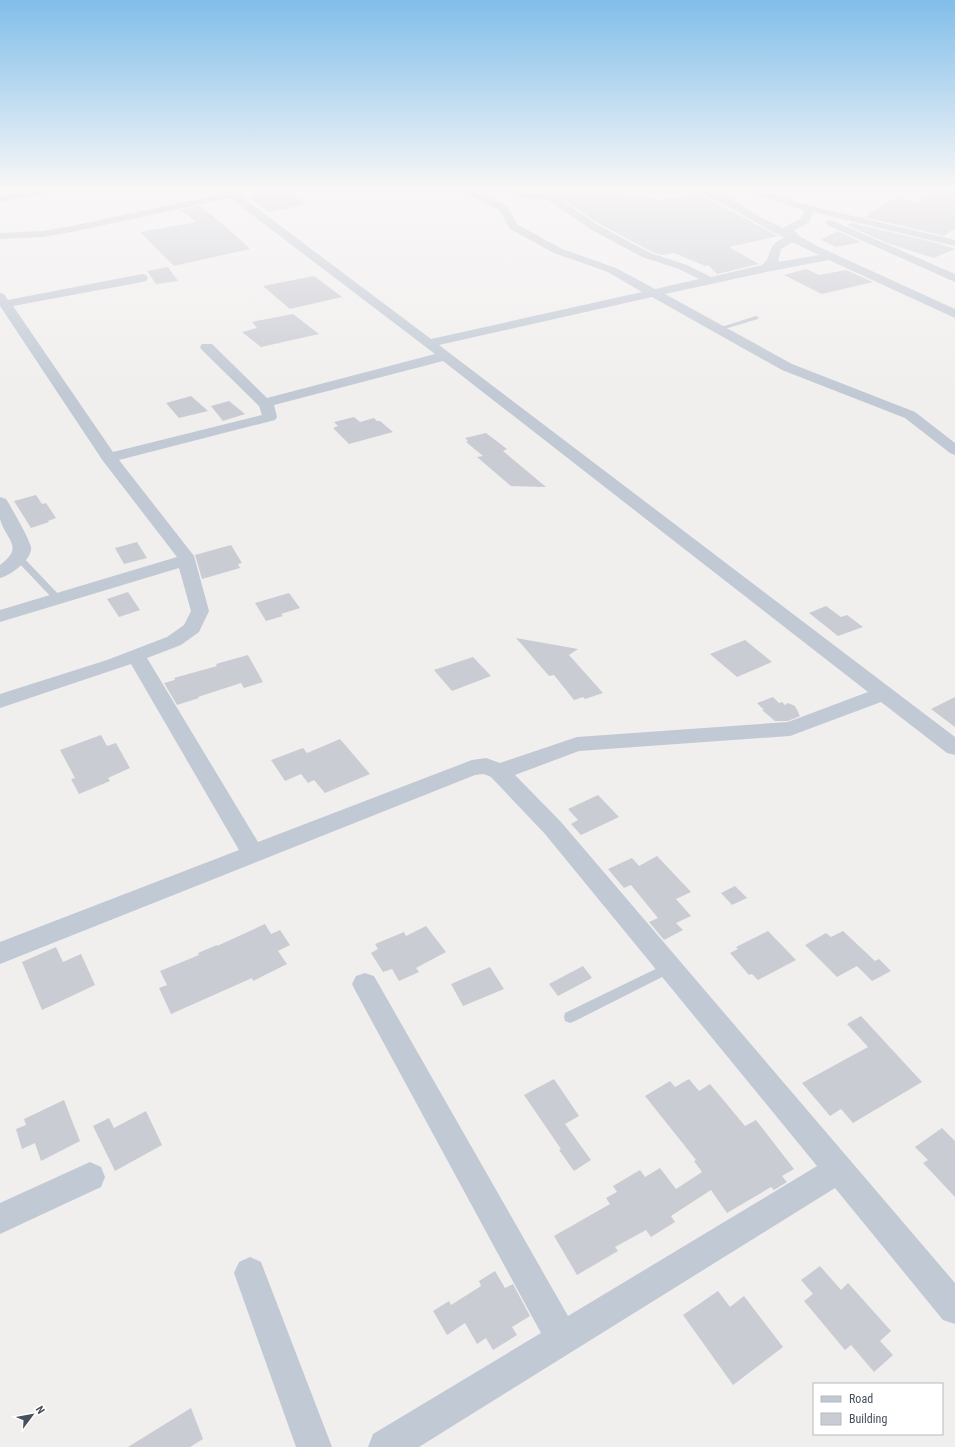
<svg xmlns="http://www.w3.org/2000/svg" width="955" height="1447" viewBox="0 0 955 1447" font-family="'Roboto Condensed',sans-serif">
<rect width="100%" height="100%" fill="#f1eeee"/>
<!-- building -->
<g fill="#caccd4">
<polygon points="284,190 307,204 269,212 248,197"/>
<polygon points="550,190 614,190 638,200 655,197 660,200 698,193 778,236 729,247 759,264 717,274 708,265 705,266 674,253 662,255 654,253 600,224 559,197 562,196"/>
<polygon points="940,190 955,190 955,228 944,236 864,217 871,215 867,214 896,198 918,203"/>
<polygon points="200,206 232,232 250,249 174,266 140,232 196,222 181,210"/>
<polygon points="851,223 937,243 955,249 934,258 887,243 847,225"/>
<polygon points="837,231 861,242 836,247 821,240"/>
<polygon points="168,267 178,281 156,284 147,271"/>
<polygon points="806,269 819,275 846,270 873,282 822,294 784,275"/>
<polygon points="314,276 342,297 290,309 263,286"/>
<polygon points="293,314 319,334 261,347 242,332 257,328 252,322"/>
<polygon points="191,396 208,411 179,418 166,403"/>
<polygon points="229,401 245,414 223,421 211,406"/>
<polygon points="354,417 360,422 374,418 377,421 380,421 393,432 349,444 333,428 338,426 334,422"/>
<polygon points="486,433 507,449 503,451 546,487 511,486 477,457 483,456 466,442 468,441 465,438"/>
<polygon points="36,495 42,504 46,503 56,518 48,521 49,522 31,528 14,501"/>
<polygon points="137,542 147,558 124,564 115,548"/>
<polygon points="231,545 242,563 238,564 240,568 202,579 195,555"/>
<polygon points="128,592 140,610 119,617 107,599"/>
<polygon points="289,593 300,608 281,614 283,616 266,621 255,603"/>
<polygon points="826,606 841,617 847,615 863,627 838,636 809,613"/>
<polygon points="516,638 578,649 569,655 603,693 585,699 583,697 574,700 554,675 549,676"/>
<polygon points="745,640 772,662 737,677 710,654"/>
<polygon points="248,655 263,682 244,688 241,683 198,697 199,698 177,705 164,683 175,680 174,678 217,666 216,664"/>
<polygon points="473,657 491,676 452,691 434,670"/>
<polygon points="773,697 779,703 782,702 785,705 788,703 795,706 800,716 788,721 775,721 762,710 764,710 757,703"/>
<polygon points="955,697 955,727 931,709"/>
<polygon points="101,735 107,746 116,743 130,768 108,778 110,781 79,794 71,779 75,778 60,750"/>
<polygon points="340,739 370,774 325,793 314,780 308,783 301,774 285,781 271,760 303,748 307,753"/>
<polygon points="598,795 619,817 581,835 571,824 578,820 568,809"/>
<polygon points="657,856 691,892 676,899 691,916 676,923 683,930 664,940 649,922 658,918 631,885 624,888 608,869 632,858 639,866"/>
<polygon points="735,886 747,898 732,905 721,893"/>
<polygon points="265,924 271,934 280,930 290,945 278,951 287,964 253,981 252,978 171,1014 159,988 167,985 160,971 199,955 198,953 217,945 217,946"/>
<polygon points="426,926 446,952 416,968 419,972 399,981 392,969 383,972 371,953 378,949 375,944 404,932 406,936"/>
<polygon points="768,931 796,960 758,980 752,974 749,975 730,953 738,949 736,947"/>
<polygon points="843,931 875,961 879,959 891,971 872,981 857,966 837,977 805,945 826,933 831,937"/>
<polygon points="56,947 63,962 81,954 95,985 42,1010 22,962"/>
<polygon points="583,966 592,978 558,996 549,984"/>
<polygon points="490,967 504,989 463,1006 451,984"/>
<polygon points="861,1016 922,1082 853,1123 841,1109 830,1116 802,1083 868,1047 847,1024"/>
<polygon points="554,1079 579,1116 565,1124 591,1160 574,1171 559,1150 561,1149 524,1095"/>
<polygon points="689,1079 699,1091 710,1084 745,1126 756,1120 794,1169 782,1176 787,1182 774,1190 771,1187 727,1213 711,1190 671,1216 675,1222 651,1237 646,1230 615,1247 618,1251 577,1275 554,1236 610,1204 606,1198 617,1192 613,1186 640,1170 645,1177 660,1168 676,1189 702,1172 694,1161 696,1160 645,1096 670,1081 675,1087"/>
<polygon points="64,1100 80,1141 41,1161 35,1143 22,1149 16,1129 26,1125 24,1119"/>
<polygon points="146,1111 162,1145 115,1171 93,1126 109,1118 114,1128"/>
<polygon points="942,1128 955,1141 955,1197 923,1163 928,1160 915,1147"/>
<polygon points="820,1266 841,1290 848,1283 891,1331 880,1341 893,1355 874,1372 851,1345 845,1350 804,1301 813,1294 801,1280"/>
<polygon points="495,1271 505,1288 513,1284 530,1316 512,1327 517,1335 493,1350 486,1338 477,1344 465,1323 447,1335 433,1311 449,1301 451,1305 481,1286 479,1281"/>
<polygon points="718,1291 730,1307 744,1296 783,1347 733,1385 683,1315"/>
<polygon points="191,1408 203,1439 190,1447 128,1447"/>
</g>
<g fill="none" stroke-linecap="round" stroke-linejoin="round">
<!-- service -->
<g fill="#c1c9d4" fill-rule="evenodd">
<polygon points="756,316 759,318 758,319 718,331 715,329"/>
<polygon points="19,555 22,556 61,597 62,599 61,601 55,601 16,560 15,558 16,556"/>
<polygon points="670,962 674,963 676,967 674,971 575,1021 570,1023 565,1021 564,1017 565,1013"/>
</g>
<!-- minor -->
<g fill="#c1c9d4" fill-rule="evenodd">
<polygon points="36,190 55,190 50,193 0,202 0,196"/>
<path d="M221,190H246L245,192L238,194L431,339L642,292L608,272L554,253L510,229L499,210L461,192L460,190H472L507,206L518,225L562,249L616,268L655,289L699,279L679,269L642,257L592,230L548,200L526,199L508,192L507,190H520L528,193L554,195L600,226L650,253L687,265L711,277L762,265C773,257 766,243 785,238C755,223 729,205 698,192L697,190H710L728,197L760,217L783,228L800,219L805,211L749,192L748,190H761L802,204L955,240V246L813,212L809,223L794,230L799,236L817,246L955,309V318L829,260L766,272L665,294L792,364L915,412L955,443V455L950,453L905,418L782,370L652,297L439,345L955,737V755L947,753L881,702L790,736L579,751L515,775L561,822L955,1283V1324L943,1320L835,1188L419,1447H368L373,1434L541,1333L356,992L352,984L356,976L365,973L374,976L568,1316L817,1166L545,834L491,777L484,774L475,775L0,964V942L239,850L131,664L0,708V694L107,660L167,637L184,625L191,611L179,568L0,622V610L177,557L103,461L0,306V293L4,294L8,300L142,274L146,275L148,278L146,281L142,282L13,306L113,452L262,415L259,406L202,350L200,347L202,344H212L267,398L435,354L230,198L67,233L43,237L0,239V233L43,231L67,227L217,195L224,193ZM791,243H794L819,255L778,262L781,249ZM443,361L868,692L788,722L577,737L500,763L486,758L472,760L258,842L147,658L181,645L199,632L209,611L194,556L119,460L275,420L277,417L274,405Z"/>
<polygon points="831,220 955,274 955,282 827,225 826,223 827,221"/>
<path d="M0,497L6,499L8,502C13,511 29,538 31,547C33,559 10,576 0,578V565C25,546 6,541 0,519C0,513 0,504 0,497Z"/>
<polygon points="90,1162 101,1167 105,1177 101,1187 0,1234 0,1203"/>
<polygon points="250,1257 261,1262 332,1447 296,1447 234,1273 239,1262"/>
</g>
</g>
<!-- sky -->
<linearGradient id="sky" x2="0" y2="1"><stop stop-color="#81beea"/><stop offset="0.48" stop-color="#f9f7f7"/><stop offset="1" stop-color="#f9f7f7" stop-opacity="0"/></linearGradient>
<rect width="955" height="392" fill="url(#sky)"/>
<!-- legend -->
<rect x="813" y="1383" width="130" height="52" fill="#ffffff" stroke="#b5b9be"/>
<rect x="821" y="1396" width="20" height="6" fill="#c1c9d4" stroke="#b5b9be"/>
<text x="849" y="1403" font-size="12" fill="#464f5c">Road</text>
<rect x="821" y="1413" width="20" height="12" fill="#caccd4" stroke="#b5b9be"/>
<text x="849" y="1423" font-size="12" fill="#464f5c">Building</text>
<!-- north arrow -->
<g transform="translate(32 1415) rotate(58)" stroke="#ffffff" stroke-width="3" paint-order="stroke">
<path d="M0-3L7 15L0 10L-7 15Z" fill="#464f5c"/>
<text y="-6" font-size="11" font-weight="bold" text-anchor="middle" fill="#464f5c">N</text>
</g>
</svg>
